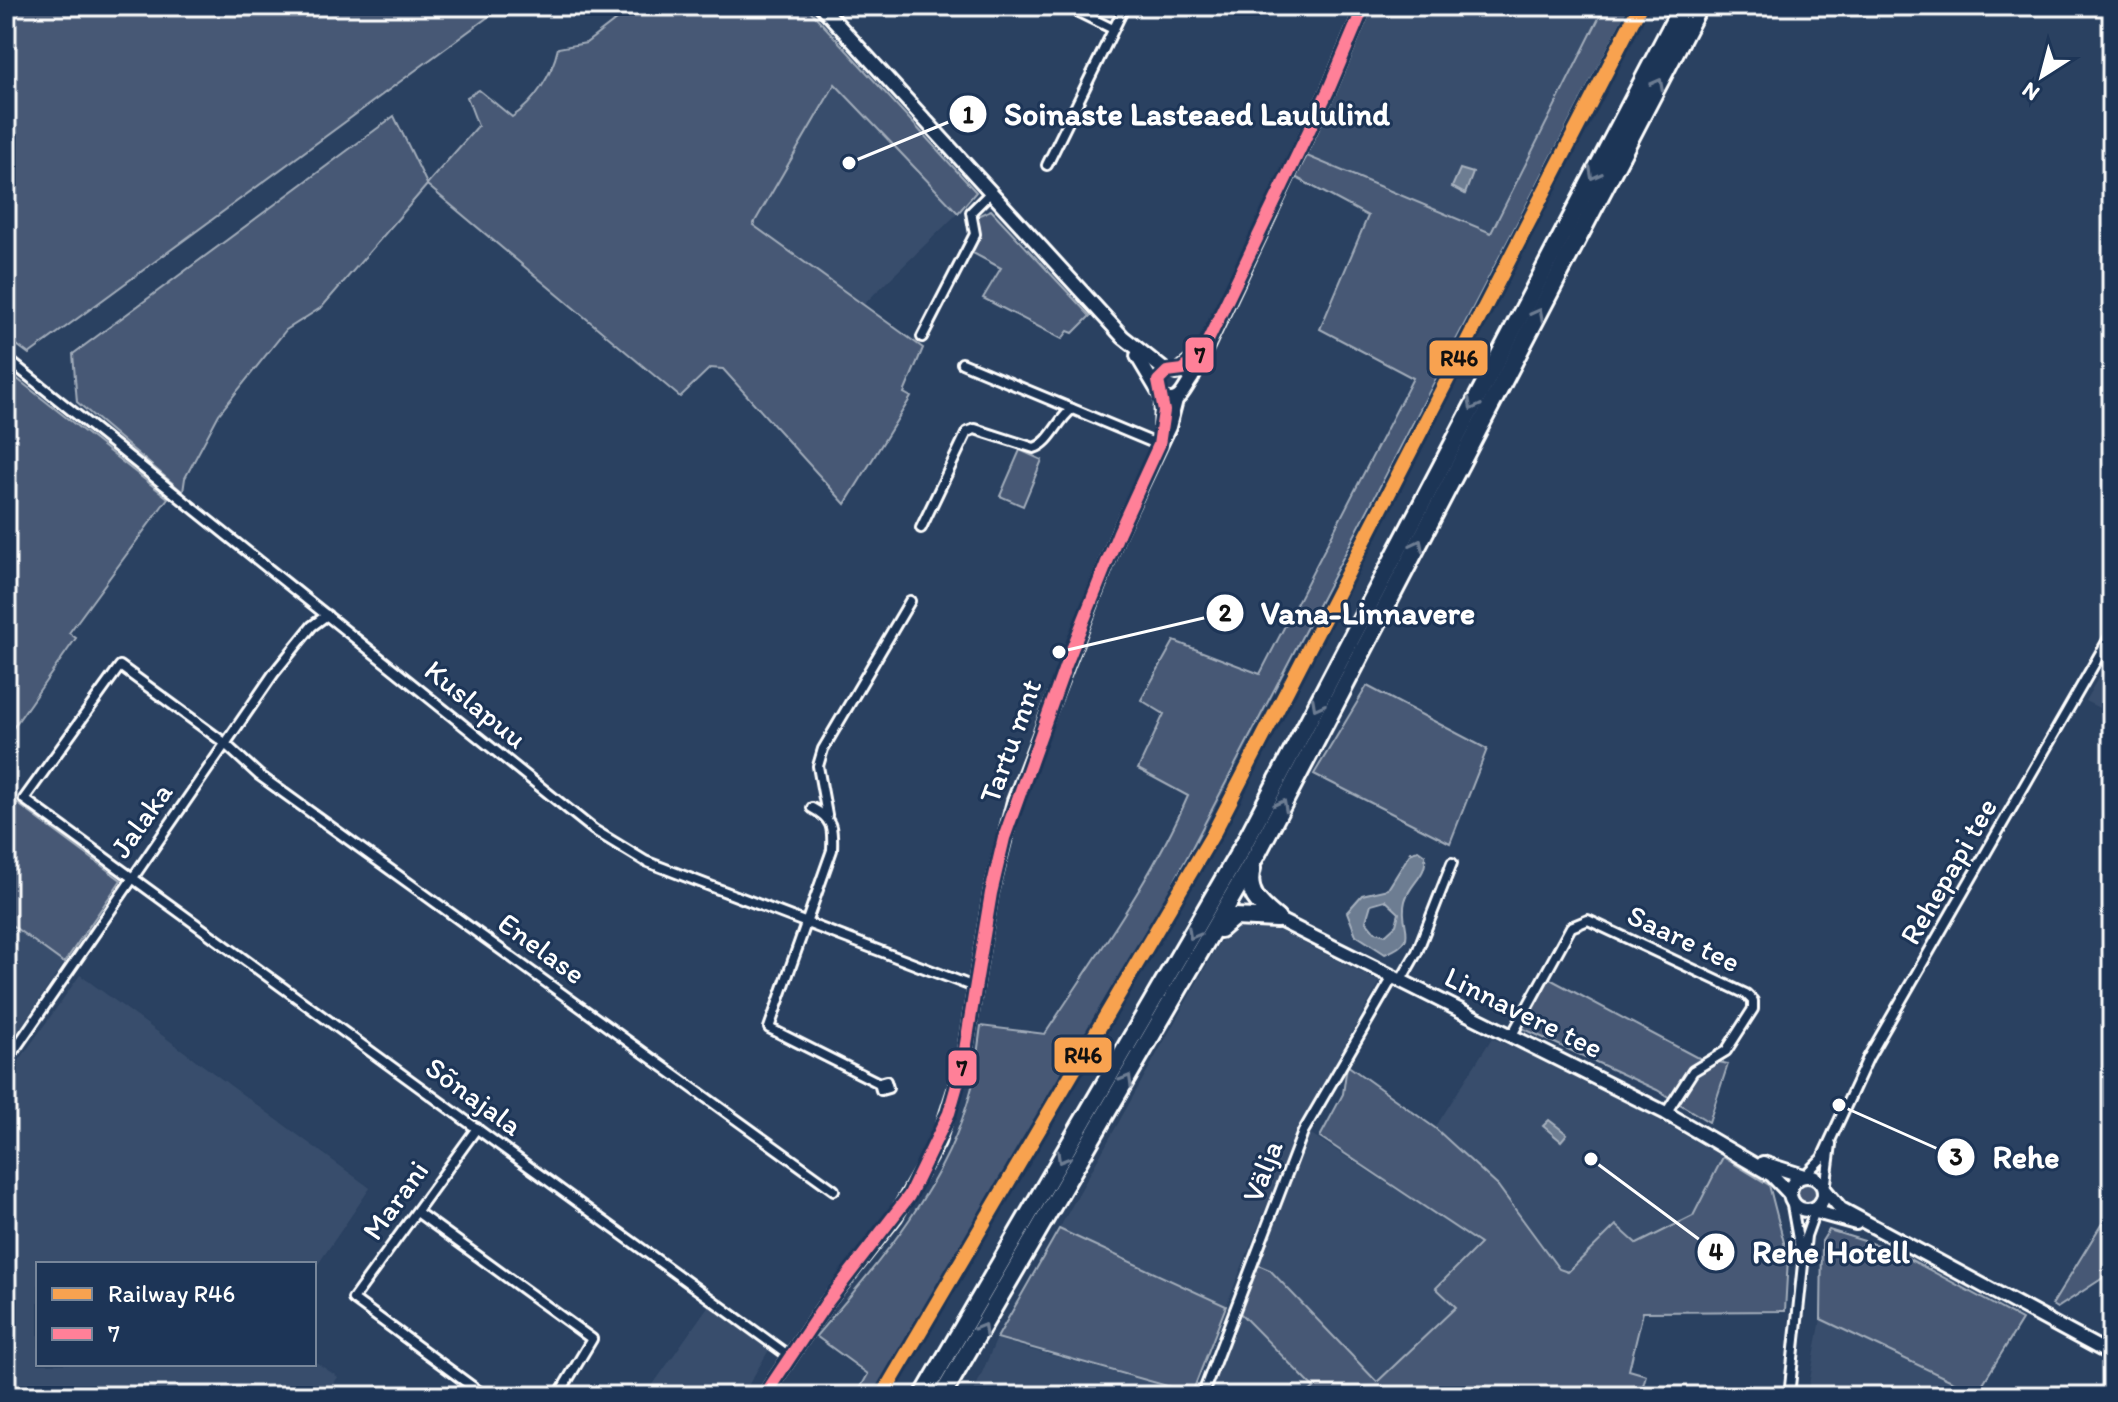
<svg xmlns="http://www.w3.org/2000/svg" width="2118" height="1402" viewBox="0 0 2118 1402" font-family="Itim,sans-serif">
<rect width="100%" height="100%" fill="#2a4161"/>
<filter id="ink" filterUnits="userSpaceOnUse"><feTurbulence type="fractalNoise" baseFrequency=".0125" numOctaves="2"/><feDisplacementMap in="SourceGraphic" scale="16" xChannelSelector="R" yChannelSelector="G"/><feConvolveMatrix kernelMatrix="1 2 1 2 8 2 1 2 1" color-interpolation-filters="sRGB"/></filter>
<g filter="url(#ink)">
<!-- built -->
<g fill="#394e6c">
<polygon points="1374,6 1605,6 1491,234 1307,156"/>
<polygon points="1630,6 1647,6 1185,894 889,1396 872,1396 1171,888"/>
<polygon points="835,84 958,213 863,305 753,225"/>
<polygon points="2112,654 2112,714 2085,701"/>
<polygon points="6,921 64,963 6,1049"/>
<polygon points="1266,924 1380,982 1298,1128 1226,1306 1059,1229 1219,943 1235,928"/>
<polygon points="80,975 370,1188 314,1270 314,1264 38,1264 38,1364 314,1361 338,1377 325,1396 6,1396 6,1079"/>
<polygon points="1492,1038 1593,1083 1723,1157 1693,1216 1637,1244 1608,1311 1559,1269 1498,1186 1435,1128"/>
<polygon points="1308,1132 1480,1244 1437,1288 1457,1306 1377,1382 1258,1265"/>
<polygon points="709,1305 770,1348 742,1396 645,1396"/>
<polygon points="1238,1311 1314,1388 1304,1396 1206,1396"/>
<polygon points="1821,1319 1977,1393 1975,1396 1807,1396"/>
<polygon points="997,1338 1021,1347 1201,1396 972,1396"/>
</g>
<!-- green -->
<g fill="#465975" stroke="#a2acba" stroke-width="2">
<polygon points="6,6 503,6 29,354 6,337"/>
<path d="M634,6H806L976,192L958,213L835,84L753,225L923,348L904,393L911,397L845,504L723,369L710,368L680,397L427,185L322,307L286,330L219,414L185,478L183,492L77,402L73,354L394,116L427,184L478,126L467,97L479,90L512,117C535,102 552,75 558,48L586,43Z"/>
<path d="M1605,6H1630L1171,888L872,1396H856L868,1374L816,1336C880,1262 948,1184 972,1087C976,1067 978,1046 981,1026L1045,1034C1096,956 1151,881 1188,796L1138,769L1164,714L1141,700L1174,641L1260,674L1413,378L1320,329L1368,216L1295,177L1307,156L1491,233Z"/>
<polygon points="991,210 1090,316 1073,333 1068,331 1062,339 983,298 1001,268 971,252 980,229 977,216"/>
<polygon points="6,370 168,498 69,633 76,638 6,738"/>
<polygon points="1020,450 1042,460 1023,506 1000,496"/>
<polygon points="1367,686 1487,749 1450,843 1314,774"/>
<polygon points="6,795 121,880 64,963 6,921"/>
<polygon points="1548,978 1696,1057 1728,1064 1709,1122 1657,1090 1522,1028"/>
<polygon points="1347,1065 1435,1128 1498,1186 1559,1269 1568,1272 1616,1225 1637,1244 1693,1216 1723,1157 1769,1185 1788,1258 1785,1311 1643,1312 1629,1370 1646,1375 1640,1396 1304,1396 1314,1388 1238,1311 1258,1265 1270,1270 1377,1382 1456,1307 1436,1288 1480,1244 1320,1137 1343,1094"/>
<circle cx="1808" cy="1193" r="10"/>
<polygon points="2112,1207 2112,1272 2057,1308 2052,1305"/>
<polygon points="1059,1229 1226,1306 1192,1393 997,1338"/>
<polygon points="1829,1230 1893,1250 2022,1320 1977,1393 1821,1319 1822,1241"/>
</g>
<!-- water -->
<g fill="#6d7d92" stroke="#a7b1be" stroke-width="2" fill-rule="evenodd">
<polygon points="1460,169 1473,173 1465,194 1452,187"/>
<path d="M1418,850L1425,855C1428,876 1410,882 1405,901C1398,928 1423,939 1385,954L1356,935L1347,912L1362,895L1388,889L1411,852ZM1385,900L1399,913L1396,925L1385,935L1375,932L1366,921L1371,904Z"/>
<polygon points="1549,1120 1567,1134 1561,1141 1543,1126"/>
</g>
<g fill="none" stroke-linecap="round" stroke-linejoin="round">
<defs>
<g id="street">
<polyline points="1066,6 1113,29"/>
<polyline points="1047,165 1125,6"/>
<polyline points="922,337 975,234 971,212 991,192"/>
<polyline points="6,358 594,830 645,861 974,987"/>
<polyline points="962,363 1159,445"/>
<path d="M921,528L967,432L975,429L1034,448C1051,443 1057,420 1072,409"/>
<path d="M812,808C833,819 833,828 832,850L769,1028L879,1083L886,1081L888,1088L881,1090L879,1083"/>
<polyline points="827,815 818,766 823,749 910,601"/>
<polyline points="1401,980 1417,952 1452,863"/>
<polyline points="1512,1035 1571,927 1588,920 1746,994 1753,1001 1753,1009 1726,1051 1693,1071 1666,1113"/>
<polyline points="6,1062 274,673 312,626 327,615"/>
<polyline points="477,1128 353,1299 485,1396"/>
<polyline points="1804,1176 1822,1158 1868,1058 2112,633"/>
<polyline points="1825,1190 1831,1144"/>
<polyline points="1790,1194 1801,1256"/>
<polyline points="417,1212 592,1339 558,1396"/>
<polyline points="789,1356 24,799 120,666 222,741 259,775 834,1190"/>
<polyline points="1202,1396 1303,1132 1393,977"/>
<polyline points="1789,1396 1806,1236 1816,1208"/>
</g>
<g id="secondary">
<polyline points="821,6 1123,337 1167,372"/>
<polyline points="1137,356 1162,398 1161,434"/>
<polyline points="1176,373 1199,355"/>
<path d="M1162,398C1180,406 1183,390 1192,378L1328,91L1364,6"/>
<polyline points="1277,919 1666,1113 1772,1175 1790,1194"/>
<polyline points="1763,1163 1804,1176"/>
<circle cx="1807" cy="1193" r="17"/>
<polyline points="1825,1190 1841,1209 2112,1355"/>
<polyline points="1809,1210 1856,1223"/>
<polyline points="764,1396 825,1305 895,1217 938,1142 962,1068 991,893 1014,801 1119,532 1169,427 1176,400"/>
</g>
<g id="highway">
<path d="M1252,868C1245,892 1259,904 1276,918"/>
<polyline points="1220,929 1234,917 1277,919"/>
<polyline points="923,1396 1244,844 1682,6"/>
<polyline points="942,1396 1258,852 1699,6"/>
</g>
</defs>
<!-- street casing -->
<use href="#street" stroke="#fff" stroke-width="14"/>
<!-- secondary casing -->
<use href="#secondary" stroke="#fff" stroke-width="18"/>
<!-- highway casing -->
<use href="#highway" stroke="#fff" stroke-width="22"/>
<!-- street -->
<use href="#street" stroke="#1d3557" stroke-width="8"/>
<!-- secondary -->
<use href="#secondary" stroke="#1d3557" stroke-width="12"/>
<!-- highway -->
<use href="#highway" stroke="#1d3557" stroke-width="16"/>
<defs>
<polyline id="bus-1" points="764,1396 825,1305 909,1196 949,1113 962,1068 991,893 1004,838 1065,667 1119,532 1159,445 1164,411 1158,381 1167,372 1183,370 1202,353 1328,91 1364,6"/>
</defs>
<!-- bus-1 casing -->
<use href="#bus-1" stroke="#1d3557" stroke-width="18"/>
<!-- bus-1 -->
<use href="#bus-1" stroke="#ff8098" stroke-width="12"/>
<defs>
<polyline id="rail-1" points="882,1396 1213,834 1640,6"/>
</defs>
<!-- rail-1 casing -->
<use href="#rail-1" stroke="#1d3557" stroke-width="20"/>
<!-- rail-1 -->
<use href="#rail-1" stroke="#f8a250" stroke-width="14"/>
</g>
<!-- one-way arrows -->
<defs><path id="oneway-chevron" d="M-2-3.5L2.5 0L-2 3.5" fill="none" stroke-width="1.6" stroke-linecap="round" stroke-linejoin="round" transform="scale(2)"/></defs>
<g stroke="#6c7c92">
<use href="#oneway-chevron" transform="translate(1658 84) rotate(-62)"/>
<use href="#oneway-chevron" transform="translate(1594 174) rotate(118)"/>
<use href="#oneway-chevron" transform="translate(1538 314) rotate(-62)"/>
<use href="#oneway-chevron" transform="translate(1473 405) rotate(118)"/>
<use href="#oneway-chevron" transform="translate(1418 545) rotate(-63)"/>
<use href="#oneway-chevron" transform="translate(1317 705) rotate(118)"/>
<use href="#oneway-chevron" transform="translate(1282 805) rotate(-62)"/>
<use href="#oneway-chevron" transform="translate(1193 934) rotate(119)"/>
<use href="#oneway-chevron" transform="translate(1127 1080) rotate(-60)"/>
<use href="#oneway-chevron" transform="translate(1062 1158) rotate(120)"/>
<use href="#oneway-chevron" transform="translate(982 1329) rotate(-60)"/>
</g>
</g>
<g text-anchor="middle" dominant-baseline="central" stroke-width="6" stroke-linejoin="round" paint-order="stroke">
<!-- street labels -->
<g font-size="30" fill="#fff" stroke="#1d3557">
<text transform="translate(476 704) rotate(39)">Kuslapuu</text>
<text transform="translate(1010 741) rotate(-70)">Tartu mnt</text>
<text transform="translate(141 820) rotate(-55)">Jalaka</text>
<text transform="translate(1948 871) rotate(-60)">Rehepapi tee</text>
<text transform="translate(1684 938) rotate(25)">Saare tee</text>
<text transform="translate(542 948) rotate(36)">Enelase</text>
<text transform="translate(1524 1012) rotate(26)">Linnavere tee</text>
<text transform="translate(474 1096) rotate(36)">Sõnajala</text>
<text transform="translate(1262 1171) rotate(-69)">Välja</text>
<text transform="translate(395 1200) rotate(-54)">Marani</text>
</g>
</g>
<!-- callouts -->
<path fill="none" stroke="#fff" stroke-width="3" d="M849 163L968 114M1059 652L1225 613M1839 1105L1956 1157M1591 1159L1716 1252"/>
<g fill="#fff" stroke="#1d3557" stroke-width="3">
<circle cx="849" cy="163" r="8"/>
<circle cx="1059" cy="652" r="8"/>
<circle cx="1839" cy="1105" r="8"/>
<circle cx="1591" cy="1159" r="8"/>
<circle cx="968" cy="114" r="20"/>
<circle cx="1225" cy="613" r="20"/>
<circle cx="1956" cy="1157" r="20"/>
<circle cx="1716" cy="1252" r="20"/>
</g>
<g font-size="24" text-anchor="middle" font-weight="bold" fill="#111">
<text x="968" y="123">1</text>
<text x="1225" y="621">2</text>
<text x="1956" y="1165">3</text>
<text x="1716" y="1260">4</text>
</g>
<g font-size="32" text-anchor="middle" font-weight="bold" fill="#fff" stroke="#1d3557" stroke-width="6" stroke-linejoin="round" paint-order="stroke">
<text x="1197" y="125">Soinaste Lasteaed Laululind</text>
<text x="1368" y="624">Vana-Linnavere</text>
<text x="2026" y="1168">Rehe</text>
<text x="1831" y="1263">Rehe Hotell</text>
</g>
<g stroke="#1d3557" stroke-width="3">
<rect x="1184" y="336" width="31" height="38" rx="8" fill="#ff8098"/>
<rect x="1428" y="339" width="61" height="38" rx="8" fill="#f8a250"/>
<rect x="1053" y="1036" width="60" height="38" rx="8" fill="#f8a250"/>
<rect x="947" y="1049" width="31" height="38" rx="8" fill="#ff8098"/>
</g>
<g font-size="22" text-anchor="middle" font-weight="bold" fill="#111">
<text x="1200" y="363">7</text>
<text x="1459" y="366">R46</text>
<text x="1083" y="1063">R46</text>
<text x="962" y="1076">7</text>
</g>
<!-- margin -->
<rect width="2118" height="1402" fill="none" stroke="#1d3557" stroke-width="32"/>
<rect x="16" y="16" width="2086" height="1370" fill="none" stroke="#fff" stroke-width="3" filter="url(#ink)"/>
<!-- legend -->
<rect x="36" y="1262" width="280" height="104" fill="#1d3557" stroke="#77869a" stroke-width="2"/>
<rect x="52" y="1288" width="40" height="12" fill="#f8a250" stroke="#77869a" stroke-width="2"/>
<text x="108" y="1302" font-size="24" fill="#ffffff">Railway R46</text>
<rect x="52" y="1328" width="40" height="12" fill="#ff8098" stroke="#77869a" stroke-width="2"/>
<text x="108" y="1342" font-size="24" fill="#ffffff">7</text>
<!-- north arrow -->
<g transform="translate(2042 76) rotate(216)" stroke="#1d3557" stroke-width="6" paint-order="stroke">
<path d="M0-6L14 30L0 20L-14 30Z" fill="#ffffff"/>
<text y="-12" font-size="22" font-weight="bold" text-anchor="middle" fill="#ffffff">N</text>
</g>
</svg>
